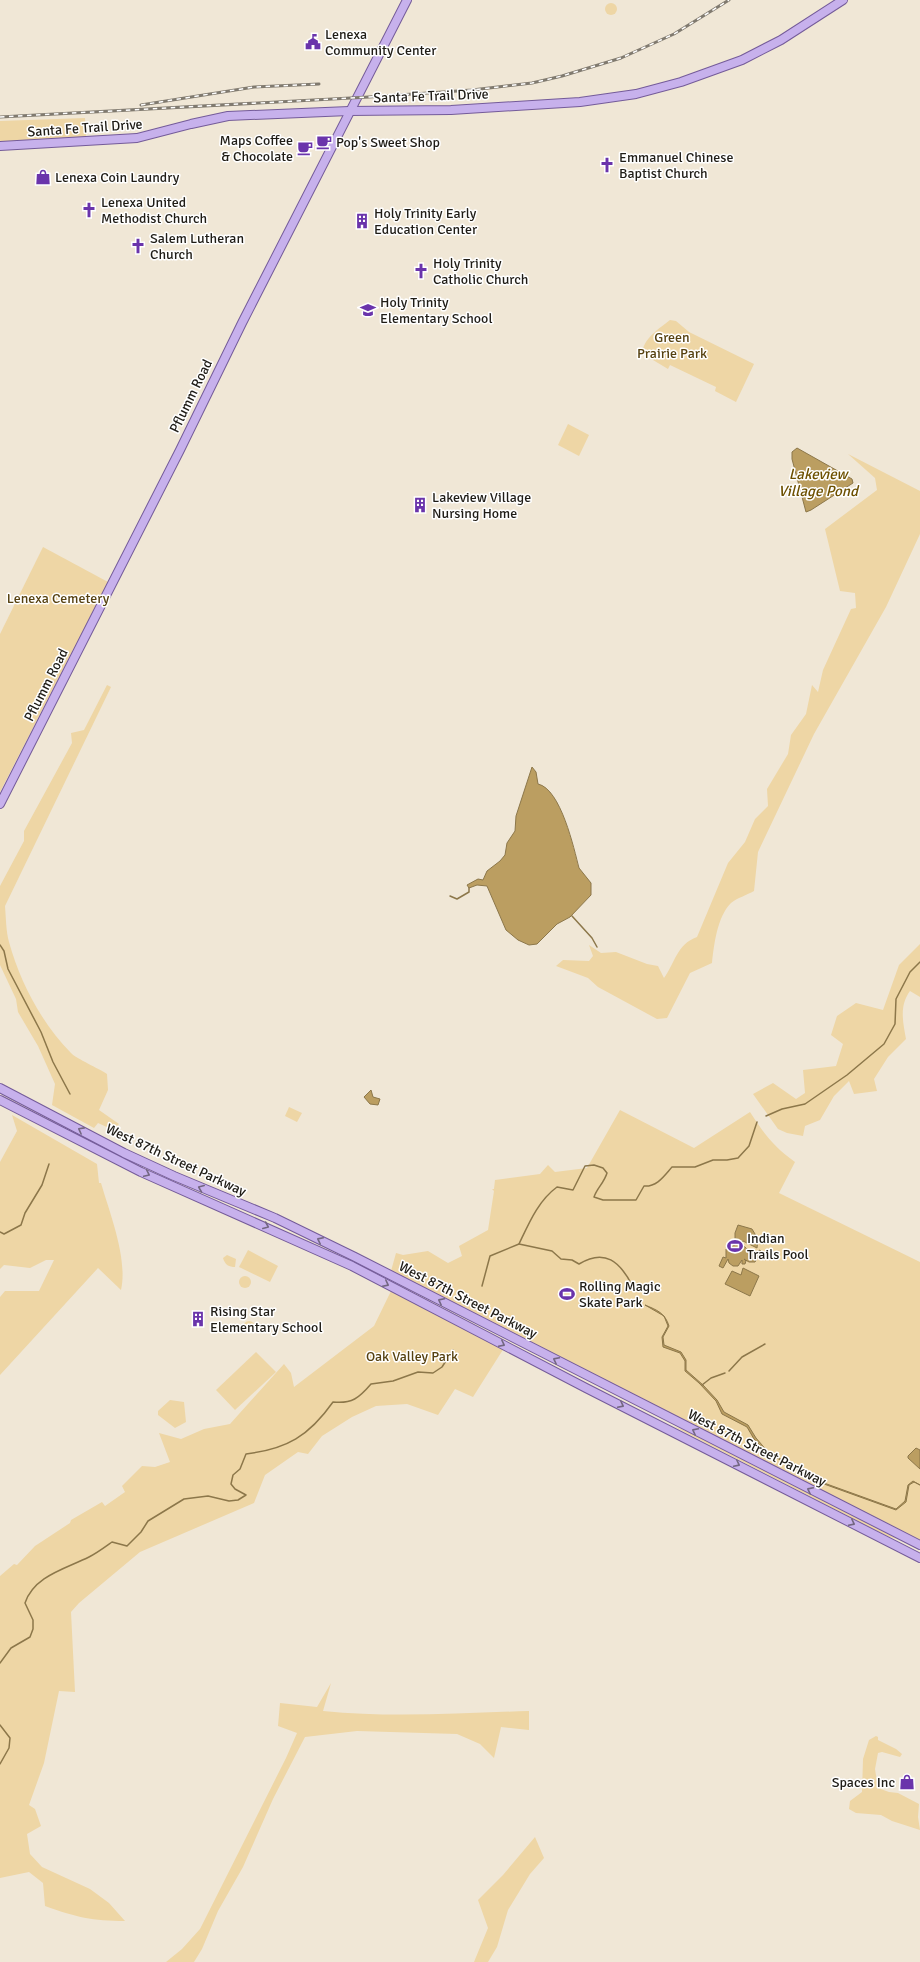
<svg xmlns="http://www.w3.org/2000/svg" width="920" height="1962" viewBox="0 0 920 1962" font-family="Signika,sans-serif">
<rect width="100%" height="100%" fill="#f0e7d6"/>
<!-- green -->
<g fill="#eed6a5">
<circle cx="611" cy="9" r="6"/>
<polygon points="85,118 86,138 0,142 0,121"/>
<path d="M670,320L676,321L689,332L754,364L736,402L715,391L716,387L670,365L668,369L643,354C641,340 660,328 670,320Z"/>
<polygon points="568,424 589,435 579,456 558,445"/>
<path d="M848,454L920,491V534L886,607L814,734L758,852L754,891C747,895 737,898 731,903C717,917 714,945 712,963L690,973L667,1018L657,1019L598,987L588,978L556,966L563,960L589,961L593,956L589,945L601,953L616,952L647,964L658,966L664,978C675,963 677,944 697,937L728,863L745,842L755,819L768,806L767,789L788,754L791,735L806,714L812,685L818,692L823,670L851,609L856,608L855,593L840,591L825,529L877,490L875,478Z"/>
<polygon points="43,547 108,582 0,792 0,634"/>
<path d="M107,685L111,687L5,906C6,918 6,931 9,942C20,982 42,1024 71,1053C77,1059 98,1068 107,1074L108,1090L99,1110L119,1124L113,1130L98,1123L94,1128L52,1105L55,1084L38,1046L18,1012L16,999L0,965V886L24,841V831L72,743L71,733L84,730Z"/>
<path d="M920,944V997L910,991C899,1006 903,1022 906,1039L888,1057L874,1079L877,1091L854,1094L849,1081L834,1096L820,1120L805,1126L803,1136L787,1133L778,1129L753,1094L773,1083L796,1099L805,1093L803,1070L836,1066L843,1044L831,1035L837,1016L856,1003L883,1010L899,965Z"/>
<polygon points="289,1107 302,1113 297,1122 285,1116"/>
<path d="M620,1110L694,1148L750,1112C764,1134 774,1147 795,1162L779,1193L920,1262V1540L391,1271L396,1253L403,1255L428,1251L448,1263L462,1256L459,1246L488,1230L494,1191L492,1189H494L495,1180L540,1174L548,1165L555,1172L587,1168Z"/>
<path d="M12,1115L97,1164L99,1183H101C110,1214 128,1259 121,1290L98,1268L0,1375V1297L5,1291H39L54,1260H46L30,1268L4,1265L0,1269V1162L17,1131Z"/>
<polygon points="248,1250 278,1266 270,1282 239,1267"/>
<path d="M227,1255L236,1259L235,1267C229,1267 225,1265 223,1258Z"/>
<circle cx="245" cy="1282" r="6"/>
<path d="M391,1291L504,1348L473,1397L455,1389L438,1415L407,1404L376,1406L352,1417L322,1436L308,1454L298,1452L265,1475L254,1503L140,1552L79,1603L71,1612L75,1692L59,1691L44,1763L29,1805L35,1809L41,1826L27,1834L30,1854L42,1867L90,1889L109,1903L125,1921C93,1921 75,1917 45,1906L43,1883L29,1872L0,1878V1576L14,1564L17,1565L35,1546L70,1523L71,1520L102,1502L105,1506L125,1492L122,1486L142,1466L155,1467L170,1462L159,1433L181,1439L204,1429L230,1424L284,1364L291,1373L294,1387L374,1326Z"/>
<circle cx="249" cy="1327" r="6"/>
<polygon points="256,1352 276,1372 235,1410 216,1390"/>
<polygon points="170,1400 184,1402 186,1422 175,1428 158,1415 158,1411"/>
<polygon points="673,1426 689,1432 900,1540 887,1536"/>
<path d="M331,1683L323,1711C392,1718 460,1713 529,1711V1730L501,1727L494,1758L480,1744L457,1734L357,1731L305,1737L273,1799L243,1867L218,1911L202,1949L194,1962H166L182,1949L200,1929L286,1758L297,1733L278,1726L280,1703L317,1707Z"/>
<polygon points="876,1736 878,1737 878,1740 896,1749 902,1754 900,1757 882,1752 878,1753 875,1769 878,1788 889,1792 898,1793 919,1804 918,1817 920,1830 892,1821 881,1815 856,1813 849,1809 850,1801 862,1792 863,1759 869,1740"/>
<polygon points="535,1837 544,1858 530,1874 508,1910 497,1947 488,1962 474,1962 488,1928 478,1900 503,1875"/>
</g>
<!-- water -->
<g fill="#bb9e61" stroke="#8c774a">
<polygon points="797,448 852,479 853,483 811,510 806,512 792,459 792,452"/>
<path d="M532,767L536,772L538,784C561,789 574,849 579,868L591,883V895L570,917L557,924L537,944L529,945L518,940L506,930L487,886L477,885L469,888L467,885L478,879L483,880L487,871L500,861L505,855L507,843L515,831L516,816Z"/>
<polygon points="371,1090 373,1097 380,1099 378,1105 370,1104 364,1097"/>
<polygon points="738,1225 752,1229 758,1239 757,1248 743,1241 741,1243 747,1249 758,1253 759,1250 761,1251 755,1262 749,1262 744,1259 746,1261 745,1264 742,1264 742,1260 738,1266 733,1266 729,1263 728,1259 723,1268 719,1266 723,1257 726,1258 726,1249 735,1245 735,1233"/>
<polygon points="743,1268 759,1276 750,1296 725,1284 732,1271 741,1275"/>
<path d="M645,1305C657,1310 665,1313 669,1326L663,1337L664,1345L681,1352L686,1360V1370L703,1385L717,1400L724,1412L748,1425L756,1438L768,1452L824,1483L896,1509L905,1501L908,1485L913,1481L920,1485L914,1482L909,1485L906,1502L896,1510L824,1484L766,1452L754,1439L747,1427L722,1414L716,1401L699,1383L685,1371V1361L680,1353L663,1347L662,1337L668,1326L664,1316Z"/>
<polygon points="916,1448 920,1450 920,1469 908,1458 908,1456"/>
</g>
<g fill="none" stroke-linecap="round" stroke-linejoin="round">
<!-- stream -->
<g stroke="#8c774a" stroke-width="1.5">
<polyline points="450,896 457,899 469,892 469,888"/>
<polyline points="572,916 592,938 597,947"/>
<polyline points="0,945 4,951 8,969 41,1032 53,1062 70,1094"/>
<polyline points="766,1116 782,1109 805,1104 847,1075 884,1044 895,1024 896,999 910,972 920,962"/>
<polyline points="0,1232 4,1234 21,1225 25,1213 42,1185 49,1164"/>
<path d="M519,1244L552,1251L561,1259L572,1260L579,1264C605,1248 620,1262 632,1285"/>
<path d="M482,1286L490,1256L519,1244C529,1223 538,1201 557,1187L573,1190L585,1166L594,1165L603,1168L607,1173C604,1183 597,1188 594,1197L603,1200H636L644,1186C657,1187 664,1176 672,1167H695L713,1160H727L738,1158L749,1146L757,1122"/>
<polyline points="729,1371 742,1357 765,1344"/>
<polyline points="702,1385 711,1378 725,1373"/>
<path d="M0,1663L11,1648L30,1637L33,1629V1620L25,1603C34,1576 65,1569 89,1557C97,1553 105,1547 112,1542L127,1546L141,1532L148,1521L184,1499L208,1496L229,1501L238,1500L246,1495L235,1489L231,1484L233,1475L240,1469L246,1454C287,1449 309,1436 333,1402C352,1404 359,1398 371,1384L393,1381L418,1372L433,1373L442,1367L453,1350"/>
<polyline points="0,1725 10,1738 9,1748 0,1764"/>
</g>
<defs>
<g id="major">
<polyline points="0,146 137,138 191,124 228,116 349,111 451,110 580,102 636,94 681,82 742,60 781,40 843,0"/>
<polyline points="0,804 180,450 242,323 407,0"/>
<polyline points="0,1088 124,1153 174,1176 275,1218 355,1257 920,1545"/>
<polyline points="0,1100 141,1172 352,1266 586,1388 920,1558"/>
</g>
</defs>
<!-- major casing -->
<use href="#major" stroke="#745b99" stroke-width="10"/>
<!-- major -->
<use href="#major" stroke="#c7b1ec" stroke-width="8"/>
<defs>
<g id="rail">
<polyline points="141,105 254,87 319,84"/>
<polyline points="0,117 369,97 472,90 532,83 562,76 621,58 674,34 729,0"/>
</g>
</defs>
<!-- rail casing -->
<use href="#rail" stroke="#807a6f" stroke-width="3"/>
<!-- rail -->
<use href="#rail" stroke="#fff" stroke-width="1.5" stroke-dasharray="4.5" stroke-linecap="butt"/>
</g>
<!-- one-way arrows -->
<defs><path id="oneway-chevron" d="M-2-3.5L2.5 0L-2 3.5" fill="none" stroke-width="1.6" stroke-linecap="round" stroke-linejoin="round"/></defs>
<g stroke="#736681">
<use href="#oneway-chevron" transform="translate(81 1130) rotate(-152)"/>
<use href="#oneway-chevron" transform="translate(147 1174) rotate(25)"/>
<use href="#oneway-chevron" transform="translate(201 1188) rotate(-157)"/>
<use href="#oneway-chevron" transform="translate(266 1226) rotate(23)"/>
<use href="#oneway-chevron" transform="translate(320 1240) rotate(-154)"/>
<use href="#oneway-chevron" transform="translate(386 1284) rotate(27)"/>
<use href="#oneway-chevron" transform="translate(441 1301) rotate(-153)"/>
<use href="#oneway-chevron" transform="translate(502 1344) rotate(27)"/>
<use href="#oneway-chevron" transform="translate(556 1360) rotate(-153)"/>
<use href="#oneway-chevron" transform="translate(621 1405) rotate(27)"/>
<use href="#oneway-chevron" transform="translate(695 1431) rotate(-153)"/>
<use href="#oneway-chevron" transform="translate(737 1464) rotate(27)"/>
<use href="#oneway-chevron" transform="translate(810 1490) rotate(-153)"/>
<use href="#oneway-chevron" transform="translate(852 1523) rotate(27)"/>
</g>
<!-- icons -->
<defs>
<symbol id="civic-bare" viewBox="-9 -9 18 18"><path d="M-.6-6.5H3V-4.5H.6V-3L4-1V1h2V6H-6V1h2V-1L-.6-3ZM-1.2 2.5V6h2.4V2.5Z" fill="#6a34ab" stroke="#fff" stroke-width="2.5" paint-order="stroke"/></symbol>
<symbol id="cafe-bare" viewBox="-9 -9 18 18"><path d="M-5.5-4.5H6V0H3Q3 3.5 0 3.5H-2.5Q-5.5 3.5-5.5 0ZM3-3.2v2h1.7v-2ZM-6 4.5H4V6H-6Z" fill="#6a34ab" stroke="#fff" stroke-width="2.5" paint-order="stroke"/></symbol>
<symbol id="church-bare" viewBox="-9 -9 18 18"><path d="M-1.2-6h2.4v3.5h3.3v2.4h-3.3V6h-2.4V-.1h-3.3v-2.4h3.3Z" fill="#6a34ab" stroke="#fff" stroke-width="2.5" paint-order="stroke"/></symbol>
<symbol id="shop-bare" viewBox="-9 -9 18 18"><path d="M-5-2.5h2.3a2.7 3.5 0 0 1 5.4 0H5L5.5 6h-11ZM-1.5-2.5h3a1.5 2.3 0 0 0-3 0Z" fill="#6a34ab" stroke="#fff" stroke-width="2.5" paint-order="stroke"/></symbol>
<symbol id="building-bare" viewBox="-9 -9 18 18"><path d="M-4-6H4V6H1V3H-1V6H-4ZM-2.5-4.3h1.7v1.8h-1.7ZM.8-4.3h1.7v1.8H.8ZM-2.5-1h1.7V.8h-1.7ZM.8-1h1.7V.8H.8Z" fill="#6a34ab" stroke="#fff" stroke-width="2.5" paint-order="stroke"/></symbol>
<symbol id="school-bare" viewBox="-9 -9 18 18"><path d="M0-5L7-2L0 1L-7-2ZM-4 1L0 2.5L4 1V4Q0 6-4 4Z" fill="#6a34ab" stroke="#fff" stroke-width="2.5" paint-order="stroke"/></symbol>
<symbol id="stadium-bare" viewBox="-9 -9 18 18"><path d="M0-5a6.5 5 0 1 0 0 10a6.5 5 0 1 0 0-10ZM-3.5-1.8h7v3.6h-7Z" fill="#6a34ab" stroke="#fff" stroke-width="2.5" paint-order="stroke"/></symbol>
</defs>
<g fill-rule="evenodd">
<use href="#civic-bare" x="302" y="31" width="22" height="22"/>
<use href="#cafe-bare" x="313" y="131" width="22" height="22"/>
<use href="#cafe-bare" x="294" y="137" width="22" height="22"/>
<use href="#church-bare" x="596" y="154" width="22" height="22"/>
<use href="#shop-bare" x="32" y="166" width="22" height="22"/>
<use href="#church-bare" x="78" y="199" width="22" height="22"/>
<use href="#building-bare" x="351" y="210" width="22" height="22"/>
<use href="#church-bare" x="127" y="235" width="22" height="22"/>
<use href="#church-bare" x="410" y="260" width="22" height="22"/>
<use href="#school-bare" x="357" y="299" width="22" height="22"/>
<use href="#building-bare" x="409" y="494" width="22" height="22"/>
<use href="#stadium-bare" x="724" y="1235" width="22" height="22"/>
<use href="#stadium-bare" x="556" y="1283" width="22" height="22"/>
<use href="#building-bare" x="187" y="1308" width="22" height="22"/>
<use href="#shop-bare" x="896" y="1771" width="22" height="22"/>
</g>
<g text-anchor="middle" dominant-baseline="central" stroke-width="3" stroke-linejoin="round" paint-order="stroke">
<!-- poi labels -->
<g font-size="14" fill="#1f1c16" stroke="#fff" text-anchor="start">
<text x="325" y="34">Lenexa<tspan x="325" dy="16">Community Center</tspan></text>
<text x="293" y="140" text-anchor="end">Maps Coffee<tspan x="293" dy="16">&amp; Chocolate</tspan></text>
<text x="336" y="142">Pop's Sweet Shop</text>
<text x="619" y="157">Emmanuel Chinese<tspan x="619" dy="16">Baptist Church</tspan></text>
<text x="55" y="177">Lenexa Coin Laundry</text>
<text x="101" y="202">Lenexa United<tspan x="101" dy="16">Methodist Church</tspan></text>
<text x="374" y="213">Holy Trinity Early<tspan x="374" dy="16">Education Center</tspan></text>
<text x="150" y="238">Salem Lutheran<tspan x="150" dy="16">Church</tspan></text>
<text x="433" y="263">Holy Trinity<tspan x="433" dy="16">Catholic Church</tspan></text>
<text x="380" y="302">Holy Trinity<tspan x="380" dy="16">Elementary School</tspan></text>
<text x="432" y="497">Lakeview Village<tspan x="432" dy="16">Nursing Home</tspan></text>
<text x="747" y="1238">Indian<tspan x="747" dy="16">Trails Pool</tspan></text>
<text x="579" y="1286">Rolling Magic<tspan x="579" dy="16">Skate Park</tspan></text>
<text x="210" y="1311">Rising Star<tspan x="210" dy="16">Elementary School</tspan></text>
<text x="895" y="1782" text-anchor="end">Spaces Inc</text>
</g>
<!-- street labels -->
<g font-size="14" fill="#1f1c16" stroke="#fff">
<text transform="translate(431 96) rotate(-2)">Santa Fe Trail Drive</text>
<text transform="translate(85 128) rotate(-4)">Santa Fe Trail Drive</text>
<text transform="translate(191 396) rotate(-64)">Pflumm Road</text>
<text transform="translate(46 685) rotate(-63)">Pflumm Road</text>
<text transform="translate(176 1160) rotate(25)">West 87th Street Parkway</text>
<text transform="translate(468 1300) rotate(27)">West 87th Street Parkway</text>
<text transform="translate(757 1448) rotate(27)">West 87th Street Parkway</text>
</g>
<!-- park labels -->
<g font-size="14" fill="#564110" stroke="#fff">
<text x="672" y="337">Green<tspan x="672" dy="16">Prairie Park</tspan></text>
<text x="58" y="598">Lenexa Cemetery</text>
<text x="412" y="1356">Oak Valley Park</text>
</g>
<!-- water labels -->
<g font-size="15" font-style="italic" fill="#6d5000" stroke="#fff">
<text x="818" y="474">Lakeview<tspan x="818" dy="17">Village Pond</tspan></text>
</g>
</g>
</svg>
